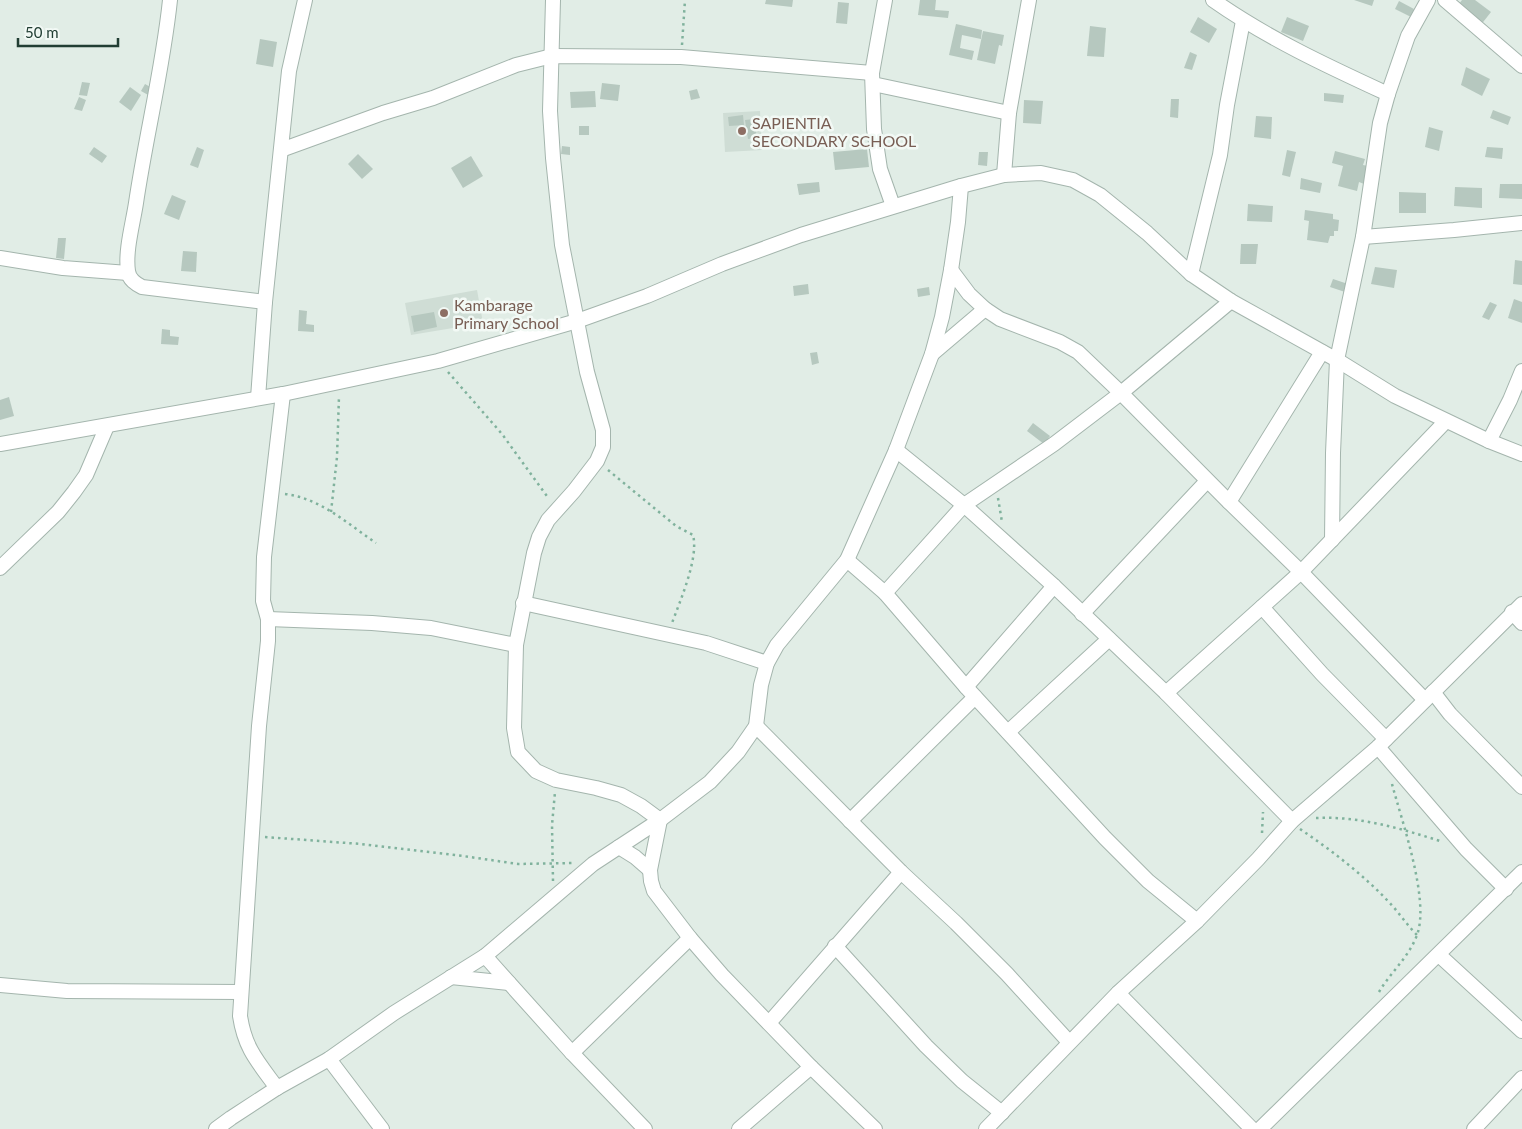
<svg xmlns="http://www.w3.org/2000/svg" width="1522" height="1129" viewBox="0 0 1522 1129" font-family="Lato,sans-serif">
<rect width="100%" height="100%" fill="#e1ede6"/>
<!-- built -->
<g fill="#cfddd5">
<polygon points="760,111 762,150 725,152 723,113"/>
<polygon points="477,290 483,323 411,335 405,303"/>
</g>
<!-- building -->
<g fill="#b6c8bf">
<polygon points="766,0 793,0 792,7 765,4"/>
<polygon points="920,0 936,0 935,10 949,11 948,18 918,15"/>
<polygon points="1354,0 1374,0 1372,6"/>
<polygon points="1462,0 1475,0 1491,12 1480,26 1456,8"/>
<polygon points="1399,1 1414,9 1411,17 1395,9"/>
<polygon points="838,2 849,3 847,24 836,23"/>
<polygon points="1198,17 1217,29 1209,43 1190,32"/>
<polygon points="1287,17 1309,26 1303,41 1281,32"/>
<polygon points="956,24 982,30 981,39 962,35 960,48 974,51 972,60 949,55"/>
<polygon points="1090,26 1106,28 1104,57 1087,56"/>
<polygon points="983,31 1004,35 1002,46 999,45 995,64 977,60"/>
<polygon points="260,39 277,42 273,67 256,64"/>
<polygon points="1190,52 1197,55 1192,70 1184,68"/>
<polygon points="1466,67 1490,79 1482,96 1461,85"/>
<polygon points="82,82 90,83 87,96 79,95"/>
<polygon points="602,83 620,85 618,101 600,99"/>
<polygon points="145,84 154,89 150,96 141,91"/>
<polygon points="130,87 141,95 131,111 119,102"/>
<polygon points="697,89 700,98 691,100 689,91"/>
<polygon points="595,91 596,107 571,108 570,92"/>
<polygon points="1324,93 1344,95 1343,103 1324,101"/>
<polygon points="79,97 86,100 82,111 74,109"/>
<polygon points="1171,99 1179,99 1178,118 1170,117"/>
<polygon points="1024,100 1043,101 1041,124 1023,123"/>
<polygon points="1493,110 1511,117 1508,125 1490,118"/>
<polygon points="743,115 744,125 729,126 728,117"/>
<polygon points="1256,116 1272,117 1271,139 1254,137"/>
<polygon points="754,119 757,138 748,139 745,120"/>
<rect x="579" y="126" width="10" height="9"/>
<polygon points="1429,127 1443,131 1439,151 1425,147"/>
<polygon points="562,146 570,147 570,155 561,154"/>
<polygon points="94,147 107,156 102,163 89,154"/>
<polygon points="197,147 204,150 198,168 190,165"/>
<polygon points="1487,147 1503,148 1502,159 1485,157"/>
<polygon points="867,149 869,167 835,170 833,152"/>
<polygon points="1287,150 1296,152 1290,177 1282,175"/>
<polygon points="1335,151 1365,159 1363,165 1368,166 1364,184 1359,182 1357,191 1338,186 1343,166 1332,163"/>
<polygon points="979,152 988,152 987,166 978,165"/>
<polygon points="358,154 373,169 362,179 348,164"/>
<polygon points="471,156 483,176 463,188 451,168"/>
<polygon points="1301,178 1322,183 1320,193 1300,189"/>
<polygon points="819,182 820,192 799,195 797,184"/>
<polygon points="1500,184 1522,184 1522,199 1499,198"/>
<polygon points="1455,187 1482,188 1482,208 1454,206"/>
<polygon points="1399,192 1426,193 1426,213 1399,213"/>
<polygon points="172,195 186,201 179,220 164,214"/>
<polygon points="1248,204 1273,206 1272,222 1247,221"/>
<polygon points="1305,210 1333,214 1333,219 1339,220 1338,231 1334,231 1334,236 1330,236 1328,243 1307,240 1309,221 1304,220"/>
<polygon points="58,238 66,238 64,259 56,258"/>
<polygon points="1241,244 1258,244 1256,264 1240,264"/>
<polygon points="183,251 197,252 196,272 181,271"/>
<polygon points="1515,260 1522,261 1522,285 1513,284"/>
<polygon points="1375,267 1397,270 1394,288 1371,284"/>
<polygon points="1333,279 1351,285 1348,293 1330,287"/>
<polygon points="808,284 809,294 794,296 793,286"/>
<polygon points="929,287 930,295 918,297 917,289"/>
<polygon points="1514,299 1522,302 1522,323 1508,318"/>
<polygon points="1490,302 1497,305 1489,320 1482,317"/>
<polygon points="299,310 307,311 306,324 314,325 314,332 298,331"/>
<polygon points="434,312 437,327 414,332 411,316"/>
<polygon points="162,329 170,330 170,336 179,337 178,345 161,344"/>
<polygon points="817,352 819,363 812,365 810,353"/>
<polygon points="9,397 14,416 0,420 0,400"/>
<polygon points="1033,423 1050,436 1044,444 1027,431"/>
</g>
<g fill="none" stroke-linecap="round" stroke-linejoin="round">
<defs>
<g id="minor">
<path d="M170,0C163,68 146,135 136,203C133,223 125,251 128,271C129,280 136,284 142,287L265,302"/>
<polyline points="553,0 550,111 553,158 562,245 587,372 603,430 603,447 597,461 574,491 548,520 539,537 534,553 516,645 514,728 518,752 536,771 556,780 596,788 621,795 641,806 660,820 650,870 651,881 654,891 690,938 722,975 811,1067 875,1129"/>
<polyline points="885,0 872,73 874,129 880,169 893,206"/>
<path d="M1213,0C1267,38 1327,66 1388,94"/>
<polyline points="1445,0 1522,66"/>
<polyline points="873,84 1009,113"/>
<polyline points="281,150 383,113 433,98 516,65 552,56 681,57 872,73"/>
<polyline points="1004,175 1009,113 1029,0"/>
<polyline points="1363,237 1454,230 1522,223"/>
<polyline points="0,258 63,268 128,273"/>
<polyline points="951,270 969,294 985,309 1000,319 1060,342 1078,352 1121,393 1229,502 1301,572 1425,700"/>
<polyline points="1191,274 1220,155 1227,105 1243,21"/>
<polyline points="932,354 985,309"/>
<polyline points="258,398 265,302 289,71 305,0"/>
<polyline points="1489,441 1510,400 1522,371"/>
<polyline points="0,444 283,394 438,361 577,321 647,296 722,264 801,235 961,186 1004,175 1041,173 1073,180 1100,195 1147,233 1191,274 1231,301 1337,360 1395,396 1489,441 1522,454"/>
<polyline points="896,450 964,505 1054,586 1166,693 1292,821"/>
<polyline points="1229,502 1322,352"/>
<polyline points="1332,540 1333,453 1337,360 1363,237 1380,123 1388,94 1408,36 1428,0"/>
<polyline points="847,560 885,593 966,687 1105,838 1148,881 1197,921"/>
<polyline points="0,568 58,512 74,492 86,475 107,426"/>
<polyline points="885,593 964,505 1054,444 1121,393 1231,301"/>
<polyline points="523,603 706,643 767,663"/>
<polyline points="1262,607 1322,674 1386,739"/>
<polyline points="1512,612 1522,623"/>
<polyline points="1082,614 1207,481"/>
<polyline points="268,619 372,623 431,628 516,645"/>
<polyline points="966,687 1054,586"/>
<polyline points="1433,692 1450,714 1522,787"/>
<polyline points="1166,693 1301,572 1446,421"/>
<polyline points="756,726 901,872 956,923 1007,974 1069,1042"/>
<polyline points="1008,732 1109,639"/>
<polyline points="1378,747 1466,849 1506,889"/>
<polyline points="850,821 975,697"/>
<polyline points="619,847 635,857 650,870"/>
<polyline points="835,946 926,1046 962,1081 1002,1113"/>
<polyline points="1439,955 1522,1031"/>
<polyline points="485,956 572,1053 645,1129"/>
<polyline points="451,977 509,983"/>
<polyline points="0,985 67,991 241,992"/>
<polyline points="1118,993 1252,1129"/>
<polyline points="769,1023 901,872"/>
<polyline points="572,1053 690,938"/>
<polyline points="329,1059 382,1129"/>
<path d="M277,1088C258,1062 245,1049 240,1016L259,726L268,641V619L263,601L264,557L283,394"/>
<polyline points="216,1129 231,1118 277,1088 329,1059 394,1013 485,956 593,864 660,820 710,782 738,752 756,726 761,685 767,663 777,645 847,560 896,450 932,354 942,317 951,270 958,222 961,186"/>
<polyline points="739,1129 811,1067"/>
<polyline points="986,1129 1118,993 1197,921 1258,859 1292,821 1378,747 1522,604"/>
<polyline points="1260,1129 1522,872"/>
<polyline points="1474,1129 1522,1078"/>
</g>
</defs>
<!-- minor casing -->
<use href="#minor" stroke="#a4b5ad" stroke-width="16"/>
<!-- path -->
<g stroke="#80b29d" stroke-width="2.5" stroke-dasharray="2.5 4" stroke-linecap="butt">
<polyline points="682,45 685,0"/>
<polyline points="448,372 502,434 549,499"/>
<path d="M608,470L676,526L693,535C699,558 680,601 672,623"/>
<path d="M285,494C320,498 348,524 376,543"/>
<polyline points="998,498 1002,522"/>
<polyline points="331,512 337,457 339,396"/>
<path d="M1316,818C1359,816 1399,828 1440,841"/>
<path d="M1300,829C1331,850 1361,873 1387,900C1398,911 1406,924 1417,935"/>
<polyline points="1262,833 1263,812"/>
<polyline points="265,837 361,844 463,856 518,864 573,863"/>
<polyline points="553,881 552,825 555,792"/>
<path d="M1379,992C1390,973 1409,957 1417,935C1430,900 1402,822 1392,784"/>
</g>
<!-- minor -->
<use href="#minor" stroke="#fff" stroke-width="14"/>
</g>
<!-- markers -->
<g fill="#8d6e63" stroke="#f2f9f5" stroke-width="2">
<circle cx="742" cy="131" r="5"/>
<circle cx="444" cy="313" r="5"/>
</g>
<g text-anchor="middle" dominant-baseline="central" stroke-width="5" stroke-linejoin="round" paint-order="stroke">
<!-- education labels -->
<g font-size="16" fill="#785e54" stroke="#f2f9f5" text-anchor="start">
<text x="752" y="122">SAPIENTIA<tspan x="752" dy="18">SECONDARY SCHOOL</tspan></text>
<text x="454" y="304">Kambarage<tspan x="454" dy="18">Primary School</tspan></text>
</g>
</g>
<!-- scale -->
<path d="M18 38v8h100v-8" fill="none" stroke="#213e33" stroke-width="2.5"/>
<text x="25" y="38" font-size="15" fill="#213e33" stroke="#f2f9f5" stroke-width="4" paint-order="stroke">50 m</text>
</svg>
